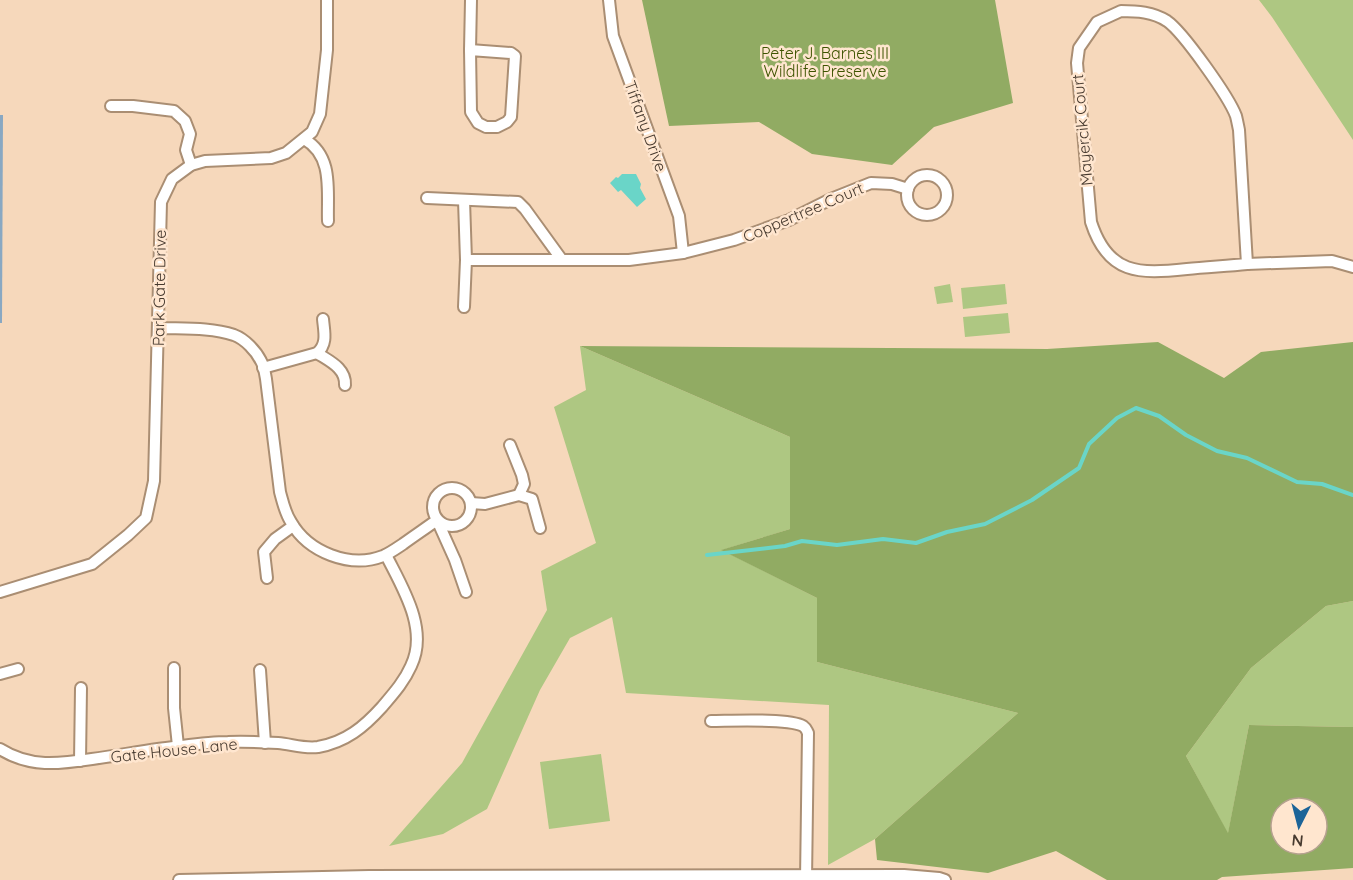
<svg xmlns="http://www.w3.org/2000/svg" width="1353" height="880" viewBox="0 0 1353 880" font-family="Quicksand,sans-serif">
<rect width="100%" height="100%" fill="#f6d8bb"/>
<!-- green -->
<g fill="#aec782">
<polygon points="1259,0 1353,0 1353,140 1272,17"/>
<polygon points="950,284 953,302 937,304 934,287"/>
<polygon points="1005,284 1007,304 963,309 961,288"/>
<polygon points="1008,313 1010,333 965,337 963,317"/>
<polygon points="580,346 790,437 790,529 722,550 817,598 817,662 1018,713 875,839 828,865 829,705 626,693 612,617 570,638 540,690 487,809 443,834 389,846 462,763 547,610 541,571 596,543 554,407 586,390"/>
<polygon points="1353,601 1353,727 1249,725 1228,834 1186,756 1251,668 1326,606"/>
<polygon points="601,754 610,821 549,829 540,762"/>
</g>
<!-- forest -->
<g fill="#91ab63" fill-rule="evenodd">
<polygon points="642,0 995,0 1013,103 934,127 892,165 812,154 759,122 669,126"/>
<path d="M1158,342L1224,378L1261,352L1353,342V601L1326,606L1251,668L1186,756L1228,833L1249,725L1353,727V868L1222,877L1217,880H1107L1056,851L988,873L877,860L875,839L1018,713L817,662V598L721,550L790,529V437L580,346L1047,349ZM1281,808H1317V844H1281Z"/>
</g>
<!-- water -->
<polygon fill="#6ad5c8" points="622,174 636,174 641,184 640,188 646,199 637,207 621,190 618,192 610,183 616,177 618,178"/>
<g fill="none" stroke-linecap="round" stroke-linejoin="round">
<!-- stream -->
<polyline stroke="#6ad5c8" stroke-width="4" points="707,555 785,546 802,541 837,545 883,539 916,543 947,532 985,524 1032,500 1079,468 1089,444 1117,418 1136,408 1159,416 1186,435 1217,451 1247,458 1297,482 1322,484 1353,495"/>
</g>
<!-- building -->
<polygon fill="#89a8c2" points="0,115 3,115 2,323 0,323"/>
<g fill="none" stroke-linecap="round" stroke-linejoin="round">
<defs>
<g id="minor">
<polyline points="609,0 613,36 679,216 683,253"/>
<path d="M1121,11C1137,11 1153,12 1167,21C1183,32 1229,97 1236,116C1237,120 1238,125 1239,130L1247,264C1227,266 1207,267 1187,269C1139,274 1108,275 1091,222L1077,63L1079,48L1097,22Z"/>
<polygon points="470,50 511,53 515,56 511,117 507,122 497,127 486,127 478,123 471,112"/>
<polyline points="470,50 471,0"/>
<polyline points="111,106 133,106 174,111 185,121 190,134 186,150 191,165"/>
<path d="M304,139C334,156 327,191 328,221"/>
<circle cx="927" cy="195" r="20"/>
<polyline points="427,198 518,202 525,209 562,260"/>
<polyline points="464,200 466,260 464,307"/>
<polyline points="466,260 629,260 683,253 734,240 789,220 831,199 871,183 892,184 908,189"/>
<polyline points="1247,264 1332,261 1353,267"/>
<path d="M158,328C183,329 210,327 234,335C245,339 256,351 261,361C264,366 265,373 266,379L280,492C283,503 285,513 291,522C308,552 350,569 383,556C390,553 397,548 403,544C414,536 426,528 437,520L455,560L466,592"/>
<path d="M317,353C329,361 346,368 345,385"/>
<path d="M263,368L317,353C328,344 324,331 323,319"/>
<polyline points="510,445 522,475 524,484 519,495"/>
<circle cx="452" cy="507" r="19"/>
<polyline points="471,503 485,504 519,495 532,499 540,528"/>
<polyline points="267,578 264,552 275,539 293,526"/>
<polyline points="0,592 92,564 128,535 146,518 154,481 161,202 172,179 191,165 205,161 271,158 286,153 312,132 320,114 327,50 327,0"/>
<polyline points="174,668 174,708 178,746"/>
<polyline points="260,670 265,743"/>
<polyline points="0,674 18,669"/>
<path d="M711,721C730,721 789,718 803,726C807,729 806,729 808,733L806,880"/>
<path d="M0,749C30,768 59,764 92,759C122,755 152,749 182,746C197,744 212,742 228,742C244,741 261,742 278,743C291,744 304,749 318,747C346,742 364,727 382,707C393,694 404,682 411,666C429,629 402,587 386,555"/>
<polyline points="80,761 81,688"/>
<polyline points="179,880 369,876 904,875 939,878 945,880"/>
</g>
</defs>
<!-- minor casing -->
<use href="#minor" stroke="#aa8e73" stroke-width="14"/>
<!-- minor -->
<use href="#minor" stroke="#fff" stroke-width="10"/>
</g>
<g text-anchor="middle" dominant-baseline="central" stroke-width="5" stroke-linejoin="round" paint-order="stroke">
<!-- park labels -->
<g font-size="16" fill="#3e5400" stroke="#ffe6cf">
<text x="825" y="53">Peter J. Barnes III<tspan x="825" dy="18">Wildlife Preserve</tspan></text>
</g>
<!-- street labels -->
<g font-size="16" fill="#46392e" stroke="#ffe6cf">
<text transform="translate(646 126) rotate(70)">Tiffany Drive</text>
<text transform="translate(1082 130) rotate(-95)">Mayercik Court</text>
<text transform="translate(803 212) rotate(-23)">Coppertree Court</text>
<text transform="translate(159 288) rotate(-89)">Park Gate Drive</text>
<text transform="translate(174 750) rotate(-6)">Gate House Lane</text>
</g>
</g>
<!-- north arrow -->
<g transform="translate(1299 826) rotate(186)"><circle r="28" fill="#ffe6cf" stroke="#b5a18f" stroke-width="1.5"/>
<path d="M0-4.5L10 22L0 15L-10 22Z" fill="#1c6498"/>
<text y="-9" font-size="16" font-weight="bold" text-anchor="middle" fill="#46392e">N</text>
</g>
</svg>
